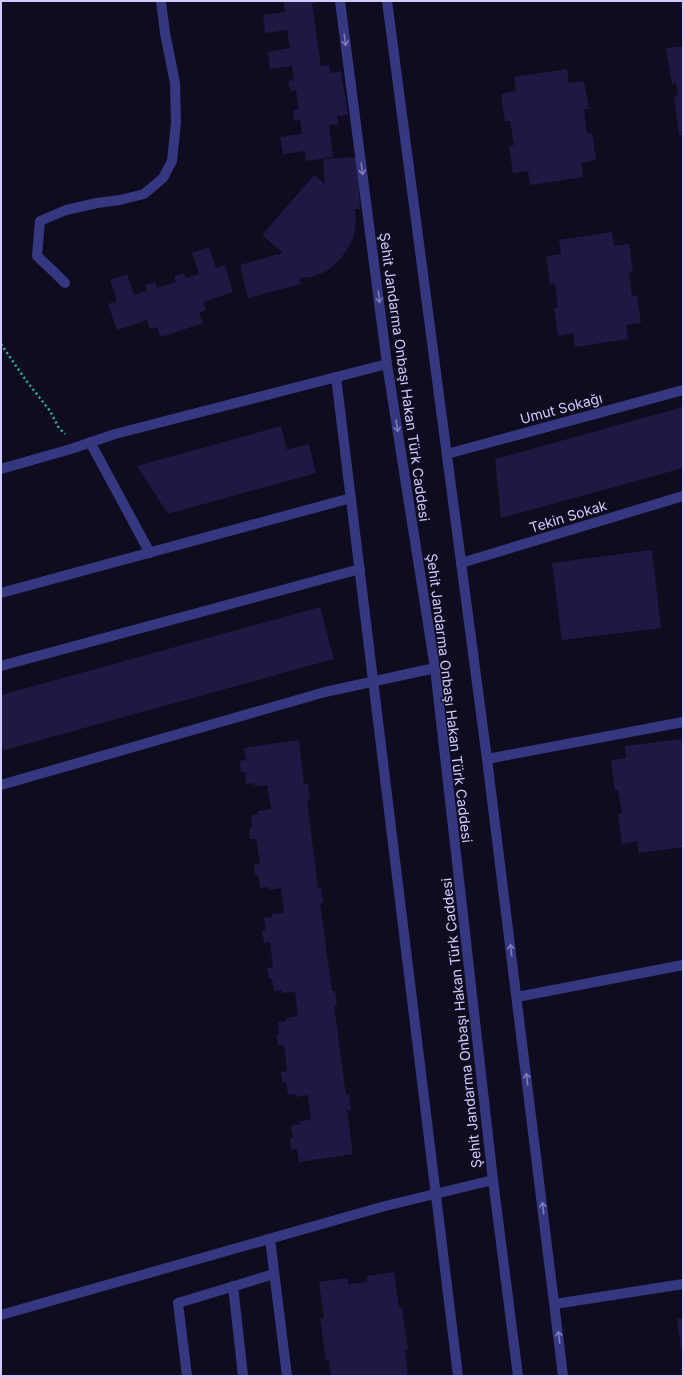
<svg xmlns="http://www.w3.org/2000/svg" width="684" height="1377" viewBox="0 0 684 1377" font-family="Inter,sans-serif">
<rect width="100%" height="100%" fill="#0f0c20"/>
<!-- building -->
<g fill="#1e1842">
<polygon points="283,1 323,1 312,4 321,66 330,65 330,73 341,71 348,115 337,116 338,124 329,125 333,157 306,161 305,151 283,154 280,137 302,134 300,120 294,121 293,110 299,109 296,90 290,91 288,81 294,80 292,66 270,69 268,52 290,48 287,30 265,33 263,15 285,12"/>
<polygon points="683,46 683,135 679,135 674,96 678,95 676,83 672,84 666,48"/>
<polygon points="567,69 569,83 584,81 589,109 584,109 587,134 592,133 596,160 581,163 583,177 530,185 528,171 513,173 509,146 514,145 510,121 505,121 501,94 516,91 514,77"/>
<polygon points="357,157 360,209 355,209 356,223 354,236 348,248 340,259 332,267 322,273 311,277 299,278 301,284 248,298 240,265 283,253 262,235 314,175 325,184 323,159"/>
<polygon points="612,232 614,246 629,244 633,271 629,272 632,296 637,295 641,323 626,325 628,339 575,347 573,333 558,336 554,308 558,307 555,283 550,284 546,256 561,254 559,240"/>
<polygon points="209,247 216,268 225,265 233,292 203,302 206,310 199,313 203,323 161,337 157,327 150,329 147,320 117,330 108,304 117,301 110,280 127,274 134,295 147,291 145,285 155,282 157,288 176,282 174,276 184,273 186,278 199,274 192,253"/>
<polygon points="683,407 683,468 501,518 495,459"/>
<polygon points="281,426 287,450 309,444 316,473 168,514 137,466"/>
<polygon points="652,550 661,628 562,640 552,563"/>
<polygon points="320,607 334,659 1,751 1,695"/>
<polygon points="681,739 683,750 683,847 639,853 637,841 622,844 618,814 622,813 618,790 615,790 611,760 626,758 625,746"/>
<polygon points="299,740 304,784 308,784 310,799 307,800 318,888 321,888 323,903 320,903 332,991 335,991 337,1006 334,1006 346,1095 349,1094 351,1110 347,1110 353,1154 299,1162 297,1149 291,1150 290,1138 293,1138 291,1125 300,1124 299,1121 311,1120 308,1095 296,1097 296,1094 288,1095 286,1082 283,1083 281,1072 287,1071 284,1045 278,1046 276,1035 279,1035 278,1022 286,1021 286,1018 298,1016 295,992 282,993 282,990 274,991 272,979 269,979 267,968 273,967 270,942 264,943 262,931 266,931 264,918 272,917 272,914 284,913 281,888 269,890 268,887 260,888 258,875 255,876 254,864 260,864 256,839 250,839 249,828 252,827 251,815 259,814 258,811 271,809 267,785 255,786 254,783 246,784 245,772 241,772 240,761 246,760 244,748"/>
<polygon points="394,1272 399,1308 402,1308 408,1350 405,1350 408,1376 331,1376 329,1360 326,1361 320,1318 324,1318 319,1282 348,1278 348,1284 367,1282 366,1276"/>
<polygon points="683,1318 683,1348 681,1349 677,1319"/>
</g>
<g fill="none" stroke-linecap="round" stroke-linejoin="round">
<!-- path -->
<polyline stroke="#2bb4a4" stroke-width="2.5" stroke-dasharray="2 3" stroke-linecap="butt" points="1,344 25,379 50,411 59,428 65,434"/>
<!-- minor -->
<g stroke="#363781" stroke-width="10">
<polyline points="340,1 387,364 435,668 493,1180 518,1376"/>
<polyline points="387,1 487,759 563,1376"/>
<polyline points="65,283 54,272 37,256 40,221 66,210 97,203 120,200 144,194 163,178 172,161 176,123 175,83 165,33 161,1"/>
<polyline points="336,377 458,1376"/>
<polyline points="90,442 150,553"/>
<polyline points="447,454 683,390"/>
<polyline points="1,469 71,449 115,434 387,364"/>
<polyline points="461,563 683,496"/>
<polyline points="1,593 351,498"/>
<polyline points="1,666 360,569"/>
<polyline points="487,759 683,722"/>
<polyline points="1,785 325,692 435,668"/>
<polyline points="517,997 683,965"/>
<polyline points="270,1239 287,1376"/>
<polyline points="233,1286 243,1376"/>
<polyline points="555,1304 683,1284"/>
<polyline points="1,1315 385,1206 493,1180"/>
<polyline points="187,1376 178,1303 274,1274"/>
</g>
</g>
<!-- one-way arrows -->
<defs><path id="oneway-shaft" d="M-6 0H5M1.5-3L5.5 0L1.5 3" fill="none" stroke-width="1.6" stroke-linecap="round" stroke-linejoin="round"/></defs>
<g stroke="#7b7aba">
<use href="#oneway-shaft" transform="translate(345 40) rotate(82)"/>
<use href="#oneway-shaft" transform="translate(362 169) rotate(82)"/>
<use href="#oneway-shaft" transform="translate(379 297) rotate(83)"/>
<use href="#oneway-shaft" transform="translate(397 426) rotate(81)"/>
<use href="#oneway-shaft" transform="translate(511 950) rotate(-97)"/>
<use href="#oneway-shaft" transform="translate(527 1079) rotate(-97)"/>
<use href="#oneway-shaft" transform="translate(543 1208) rotate(-97)"/>
<use href="#oneway-shaft" transform="translate(559 1337) rotate(-97)"/>
</g>
<g text-anchor="middle" dominant-baseline="central" stroke-width="3" stroke-linejoin="round" paint-order="stroke">
<!-- street labels -->
<g font-size="14" fill="#cfccff" stroke="#0f0c20">
<text transform="translate(405 377) rotate(82)">Şehit Jandarma Onbaşı Hakan Türk Caddesi</text>
<text transform="translate(561 408) rotate(-15)">Umut Sokağı</text>
<text transform="translate(568 516) rotate(-17)">Tekin Sokak</text>
<text transform="translate(450 698) rotate(83)">Şehit Jandarma Onbaşı Hakan Türk Caddesi</text>
<text transform="translate(461 1023) rotate(-96)">Şehit Jandarma Onbaşı Hakan Türk Caddesi</text>
</g>
</g>
<!-- border -->
<rect width="684" height="1377" fill="none" stroke="#cfccff" stroke-width="4"/>
</svg>
